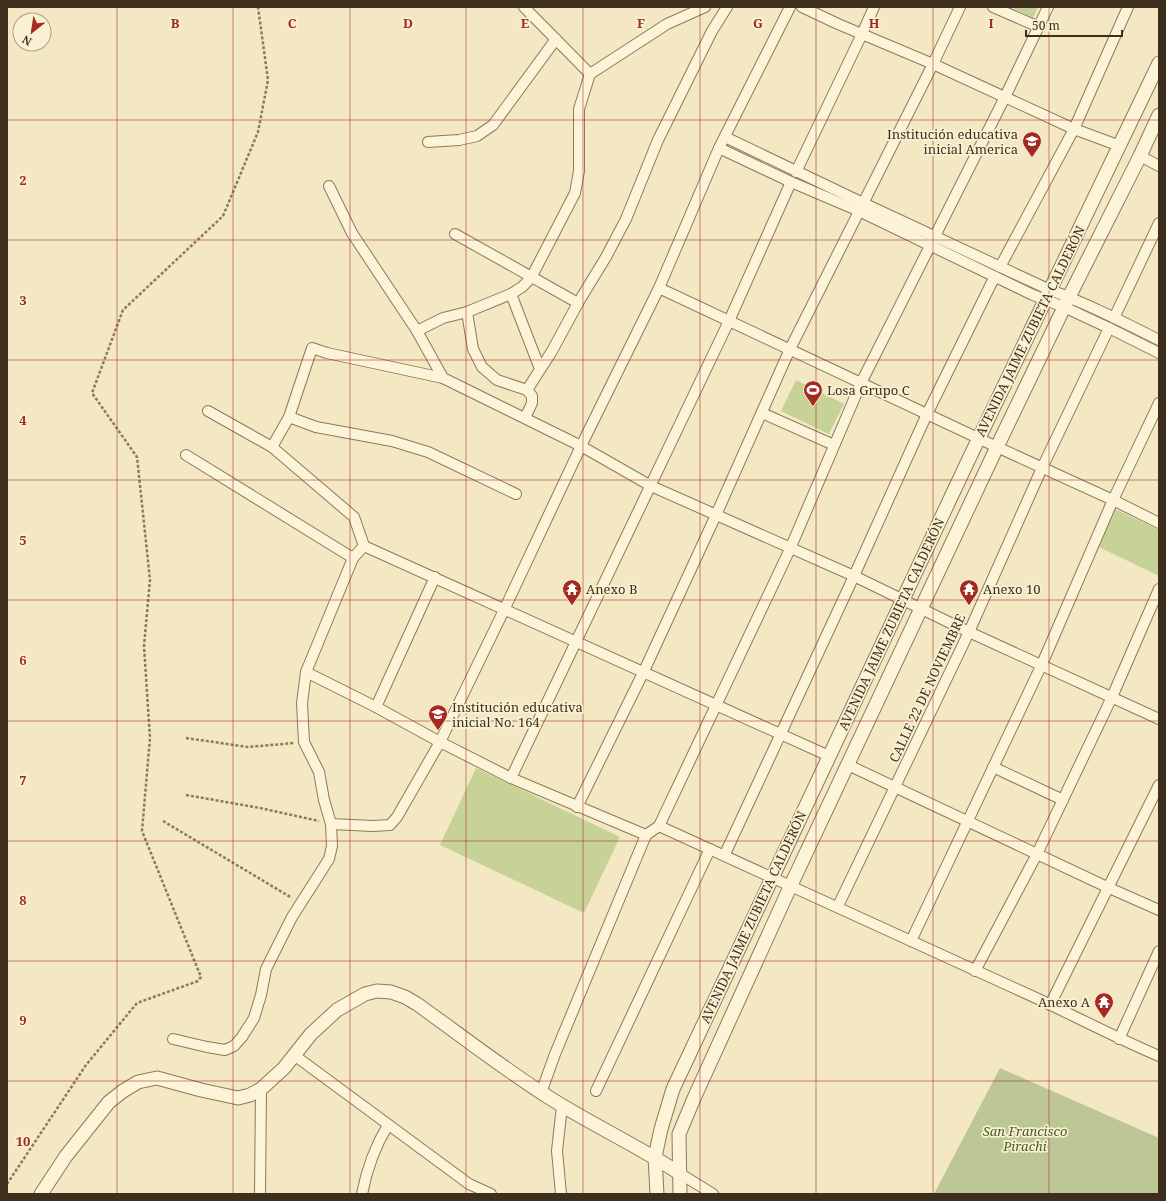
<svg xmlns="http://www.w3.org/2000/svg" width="1166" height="1201" viewBox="0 0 1166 1201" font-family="'Noto Serif',serif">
<rect width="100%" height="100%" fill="#f3e8c3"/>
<!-- green -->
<g fill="#c7d296">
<polygon points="1011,7 1038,7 1033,18"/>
<polygon points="796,380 844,404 829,434 781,411"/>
<polygon points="1115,509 1159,530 1159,576 1097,546"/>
<polygon points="476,768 620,837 584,913 440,845"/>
</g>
<!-- cemetery -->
<polygon fill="#bdc695" points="1000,1068 1159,1138 1159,1194 934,1194"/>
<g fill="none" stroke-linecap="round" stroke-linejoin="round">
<defs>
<g id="minor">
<polyline points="524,7 590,74"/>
<polyline points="802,7 838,24 933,64 1074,129 1120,146"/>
<polyline points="993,7 1039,27"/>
<path d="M725,137L863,203L1050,290C1088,304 1123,322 1159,340"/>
<polyline points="428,142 459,140 477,136 493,125 556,39"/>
<polyline points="719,148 791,182 859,211 1033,295 1064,307 1109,328 1159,353"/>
<polyline points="1140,156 1159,166"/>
<polyline points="796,172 862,34 874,7"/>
<polyline points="329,186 352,233 417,331 443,378 581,446 651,486 854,576 969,632 1159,719"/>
<polyline points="455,234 578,303"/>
<polyline points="1000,267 1074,129 1128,7"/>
<polyline points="659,288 997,447 1113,500 1159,523"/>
<polyline points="511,294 540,369"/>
<polyline points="467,312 473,349 482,367 497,380 527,390 532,396 532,403 525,418"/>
<polyline points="1114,318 1159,223"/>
<polyline points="417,331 443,318 467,312 511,294 522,287 531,278 575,193 579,171 579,109 590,74 667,24 705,7"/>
<polyline points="527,390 552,351 578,303 606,257 626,219 658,140 712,31 727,7"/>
<polyline points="208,411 272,447 354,517 364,546 829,756"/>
<polyline points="762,413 834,445"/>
<polyline points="289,417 316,427 392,441 428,452 516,494"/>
<polyline points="272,447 289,417 312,348 327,353 443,378"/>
<polyline points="186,455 353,558"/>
<polyline points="306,672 376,707 440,742 511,778 646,835 659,826 790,549 861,383 1005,97 1048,7"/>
<polyline points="376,707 435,577"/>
<polyline points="848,765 1107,887 1159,910"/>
<polyline points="993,767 1063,800"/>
<polyline points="511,778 729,321 791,182"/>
<polyline points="577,807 644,671 716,515 790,349 933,64 960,7"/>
<polyline points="331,824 373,826 390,825 397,817 440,742 505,608 581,446 659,288 719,148 790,7"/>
<path d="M659,826C789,884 918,944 1047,1003C1084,1021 1121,1040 1159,1056"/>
<polyline points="725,854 854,576 927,414 994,278"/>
<polyline points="838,906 969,632 1042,468 1109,328"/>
<polyline points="911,941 1042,664 1113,500 1159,403"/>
<polyline points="975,971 1037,854 1112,697 1159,589"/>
<polyline points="1050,1005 1159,785"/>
<polyline points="173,1039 207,1047 225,1050 234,1046 242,1037 254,1018 261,995 266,969 292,917 329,859 332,846 331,824 324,800 319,772 304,742 302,703 306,672 353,558 364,546"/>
<polyline points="1119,1039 1159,951"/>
<polyline points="294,1055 469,1184 491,1194"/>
<polyline points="596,1091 710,849"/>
<polyline points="541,1093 555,1054 646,835"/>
<polyline points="679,1173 713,1194"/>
<polyline points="260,1194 261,1089"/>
<path d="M362,1194C367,1168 374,1148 388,1125"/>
<polyline points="561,1194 557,1151 562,1106"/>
</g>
<g id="tertiary">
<path d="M41,1194L66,1156L109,1102L123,1091L138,1082L157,1078L201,1090L238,1098L250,1095L261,1089L284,1068L311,1034L337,1010L365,994L377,991L391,992L405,997L417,1004C459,1034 499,1065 542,1093C586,1122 635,1144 679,1173"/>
<polyline points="657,1194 655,1157 661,1129 673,1089 967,463 1159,63"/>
<polyline points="680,1194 679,1134 695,1096 791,885 997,447 1069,297 1140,156 1159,115"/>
</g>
</defs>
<!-- minor casing -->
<use href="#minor" stroke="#8f7957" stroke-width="12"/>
<!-- tertiary casing -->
<use href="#tertiary" stroke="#8f7957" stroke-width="15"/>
<!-- path -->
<g stroke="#8f7957" stroke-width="2.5" stroke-dasharray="3 2" stroke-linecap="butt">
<polyline points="186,738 248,747 294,743"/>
<polyline points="186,795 260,808 319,821"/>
<polyline points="163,821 292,898"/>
<polyline points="7,1184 86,1065 137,1003 198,981 201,977 142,831 150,738 144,646 150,580 137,457 92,393 123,310 223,216 258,132 268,80 258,7"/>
</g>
<!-- minor -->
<use href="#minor" stroke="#fcf4d8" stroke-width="10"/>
<!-- tertiary -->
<use href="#tertiary" stroke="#fcf4d8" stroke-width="13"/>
</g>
<!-- grid -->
<path fill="none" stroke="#a52921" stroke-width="1" stroke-opacity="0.55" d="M117,7V1194M233,7V1194M350,7V1194M466,7V1194M583,7V1194M700,7V1194M816,7V1194M933,7V1194M1049,7V1194M7,120H1159M7,240H1159M7,360H1159M7,480H1159M7,600H1159M7,721H1159M7,841H1159M7,961H1159M7,1081H1159"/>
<!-- icons -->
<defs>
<symbol id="school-pin" viewBox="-11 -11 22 30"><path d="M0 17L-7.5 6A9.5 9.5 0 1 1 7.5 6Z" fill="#a52921" stroke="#f9f1d4"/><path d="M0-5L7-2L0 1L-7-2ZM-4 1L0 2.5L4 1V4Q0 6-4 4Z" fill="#fff"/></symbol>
<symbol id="stadium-pin" viewBox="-11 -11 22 30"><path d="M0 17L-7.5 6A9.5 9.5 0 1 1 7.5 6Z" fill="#a52921" stroke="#f9f1d4"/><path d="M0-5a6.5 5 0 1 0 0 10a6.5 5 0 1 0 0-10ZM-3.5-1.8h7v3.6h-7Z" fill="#fff"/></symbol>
<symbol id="temple-pin" viewBox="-11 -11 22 30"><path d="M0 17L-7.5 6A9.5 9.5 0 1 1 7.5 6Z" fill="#a52921" stroke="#f9f1d4"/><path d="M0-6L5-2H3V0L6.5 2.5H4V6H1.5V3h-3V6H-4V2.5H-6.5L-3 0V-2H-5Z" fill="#fff"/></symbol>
</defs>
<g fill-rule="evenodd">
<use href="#school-pin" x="1021" y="130" width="22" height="30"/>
<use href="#stadium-pin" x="802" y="379" width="22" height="30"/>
<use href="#temple-pin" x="561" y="578" width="22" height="30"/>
<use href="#temple-pin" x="958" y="578" width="22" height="30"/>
<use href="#school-pin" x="427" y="703" width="22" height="30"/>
<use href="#temple-pin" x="1093" y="991" width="22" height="30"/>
</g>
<g text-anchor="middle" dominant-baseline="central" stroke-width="3.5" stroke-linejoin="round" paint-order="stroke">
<!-- poi labels -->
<g font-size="13" fill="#3e2f1d" stroke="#f9f1d4" text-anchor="start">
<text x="1018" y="134" text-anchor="end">Institución educativa<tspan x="1018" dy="15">inicial America</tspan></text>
<text x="827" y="390">Losa Grupo C</text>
<text x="586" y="589">Anexo B</text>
<text x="983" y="589">Anexo 10</text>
<text x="452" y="707">Institución educativa<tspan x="452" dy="15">inicial No. 164</tspan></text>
<text x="1090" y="1002" text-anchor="end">Anexo A</text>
</g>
<!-- street labels -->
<g font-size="13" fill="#3e2f1d" stroke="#f9f1d4">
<text transform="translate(1030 331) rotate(-64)">AVENIDA JAIME ZUBIETA CALDERÓN</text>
<text transform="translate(891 624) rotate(-65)">AVENIDA JAIME ZUBIETA CALDERÓN</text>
<text transform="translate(927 688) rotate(-65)">CALLE 22 DE NOVIEMBRE</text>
<text transform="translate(753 917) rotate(-65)">AVENIDA JAIME ZUBIETA CALDERÓN</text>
</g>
<!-- park labels -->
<g font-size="13" font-style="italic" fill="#495c21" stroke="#f9f1d4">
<text x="1025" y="1131">San Francisco<tspan x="1025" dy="15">Pirachi</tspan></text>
</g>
</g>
<g font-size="13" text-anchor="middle" font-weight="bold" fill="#a52921" stroke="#f9f1d4" stroke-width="3.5" stroke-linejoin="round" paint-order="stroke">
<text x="175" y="28">B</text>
<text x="292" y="28">C</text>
<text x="408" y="28">D</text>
<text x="525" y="28">E</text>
<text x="641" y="28">F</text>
<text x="758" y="28">G</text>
<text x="874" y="28">H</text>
<text x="991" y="28">I</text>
<text x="23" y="185">2</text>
<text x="23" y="305">3</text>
<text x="23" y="425">4</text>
<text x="23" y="545">5</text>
<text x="23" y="665">6</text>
<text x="23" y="785">7</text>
<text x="23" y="905">8</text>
<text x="23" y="1025">9</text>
<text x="23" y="1146">10</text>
</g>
<!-- border -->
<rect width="1166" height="1201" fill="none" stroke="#3e2f1d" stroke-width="16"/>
<!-- north arrow -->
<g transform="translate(32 32) rotate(210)"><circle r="19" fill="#f9f1d4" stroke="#aea38b"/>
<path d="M0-3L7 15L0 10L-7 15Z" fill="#a52921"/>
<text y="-6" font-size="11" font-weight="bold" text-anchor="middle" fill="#3e2f1d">N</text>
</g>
<!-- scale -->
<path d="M1026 30v6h96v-6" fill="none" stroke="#3e2f1d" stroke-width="2"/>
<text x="1032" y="30" font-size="12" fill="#3e2f1d" stroke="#f9f1d4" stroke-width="3" paint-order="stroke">50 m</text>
</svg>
